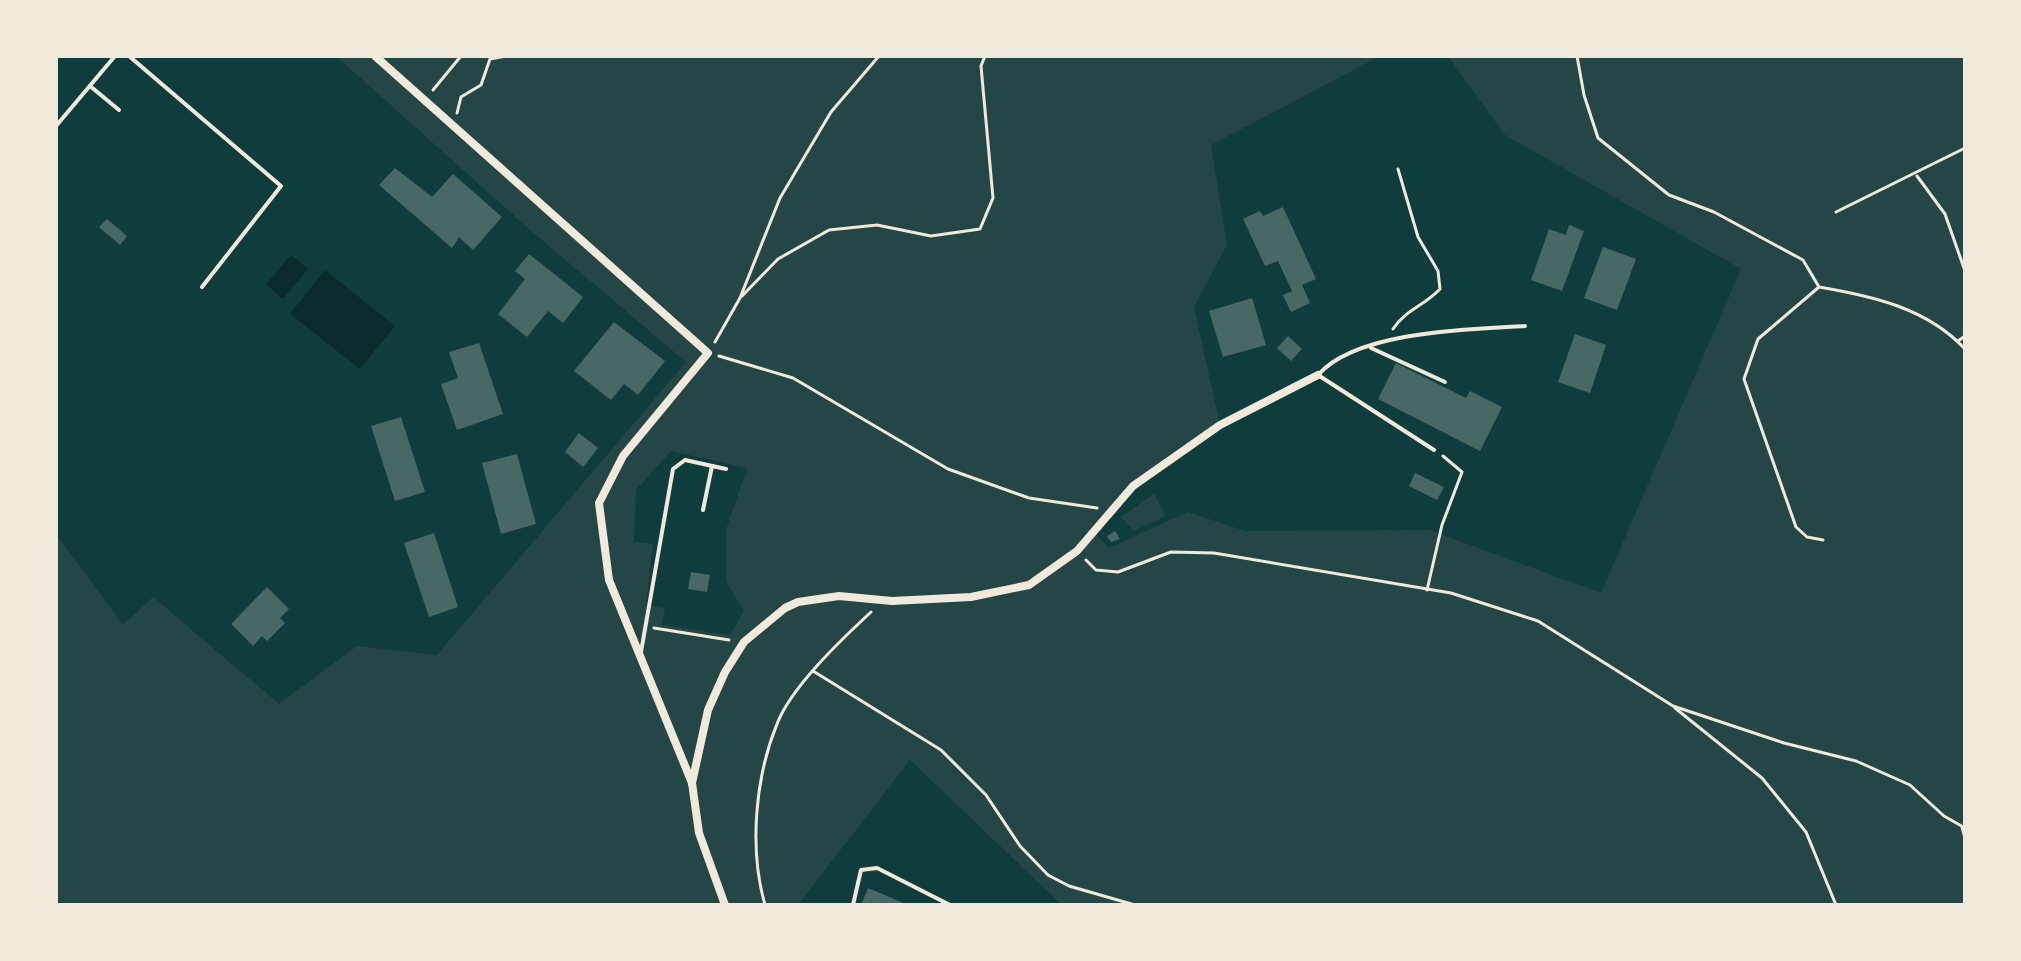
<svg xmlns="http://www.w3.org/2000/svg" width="2021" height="961" viewBox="0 0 2021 961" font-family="'Libre Baskerville',serif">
<rect width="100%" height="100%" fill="#0f3d3e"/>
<!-- green -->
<g fill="#244646" fill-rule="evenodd">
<path d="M336,56H1380L1211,145L1227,245L1194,307L1220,425L1133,486L1094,533L1109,548L1188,512L1245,531L1429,530L1601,593L1741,269L1505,135L1448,56H1965V905H1062L910,760L798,905H56V534L123,625L153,597L279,704L357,646L437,655L686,362L529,229ZM671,451L747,468L726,530V581L744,611L730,635L662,625L665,608L646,605L653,544L634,542L636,490Z"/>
<polygon points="1154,494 1166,516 1134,531 1121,517"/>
</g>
<!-- water -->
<g fill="#0a2a2b">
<polygon points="291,255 308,269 283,299 266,284"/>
<polygon points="325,270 395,326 360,369 290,314"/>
</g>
<!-- building -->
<g fill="#486865">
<polygon points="395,168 432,197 453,174 502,217 473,250 459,237 452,248 379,185"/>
<polygon points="1283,207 1316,279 1302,285 1310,303 1291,312 1283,295 1292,291 1278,261 1265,266 1243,219 1260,211 1263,216"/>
<polygon points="107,219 127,236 120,245 99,227"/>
<polygon points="1569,225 1584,231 1562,291 1531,280 1549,229 1566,235"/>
<polygon points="1603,247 1636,259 1617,310 1584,298"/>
<polygon points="529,254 583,297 563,323 548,311 527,337 498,314 525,279 515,271"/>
<polygon points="1252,298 1266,345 1223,357 1209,311"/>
<polygon points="614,322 665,361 638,395 624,384 611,400 574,371"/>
<polygon points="1575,334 1606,345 1590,393 1558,382"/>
<polygon points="1288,336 1302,349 1291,361 1277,348"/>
<polygon points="479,343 503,414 457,430 441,384 458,378 449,352"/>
<polygon points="1396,363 1466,398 1470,391 1502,407 1480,451 1378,399"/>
<polygon points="401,417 425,492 395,501 371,426"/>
<polygon points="579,433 598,448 583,467 565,452"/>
<polygon points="517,454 536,524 501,534 482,463"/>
<polygon points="1415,473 1444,487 1437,500 1409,486"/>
<polygon points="1115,531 1120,539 1111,542 1107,536"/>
<polygon points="434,533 458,607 429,617 404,543"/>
<polygon points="691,572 710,575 707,592 688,589"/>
<polygon points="267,587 289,609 280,618 285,623 267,641 262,636 253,646 231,624"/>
<polygon points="868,888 908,905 861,905"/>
</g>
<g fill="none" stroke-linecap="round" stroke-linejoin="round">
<!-- path -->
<g stroke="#f1e9da" stroke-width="3">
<path d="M1577,56L1584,95L1598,138L1669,195L1714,212L1803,260L1819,287C1872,296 1927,308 1965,349"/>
<polyline points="433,90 461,56"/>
<polyline points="457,113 461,97 481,85 490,59 506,56"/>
<polyline points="1917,176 1945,214 1965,271"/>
<polyline points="1836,212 1965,148"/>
<polyline points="1819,287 1758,339 1744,379 1796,527 1807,537 1823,540"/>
<polyline points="742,296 778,259 829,230 877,225 931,236 980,229 993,198 981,66 985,56"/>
<path d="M1393,329C1405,310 1424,306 1440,289L1438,271L1418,237L1398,169"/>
<polyline points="1958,341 1965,336"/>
<polyline points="715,342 740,298 780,198 831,112 879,56"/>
<polyline points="719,356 793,378 948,469 1029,498 1097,508"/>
<polyline points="1086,560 1096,570 1118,572 1171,552 1214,553 1451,593 1538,621 1673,706 1784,743 1856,761 1910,785 1944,816 1965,828"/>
<polyline points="1427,590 1442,525 1462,472 1443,456"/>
<polyline points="654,628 729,640"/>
<polyline points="813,671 941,750 986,795 1020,846 1048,875 1069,886 1135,905"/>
<polyline points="1675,708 1762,778 1806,832 1836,905"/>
<polyline points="1962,827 1965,838"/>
<path d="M765,905C749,849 755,778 777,724C791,687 842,639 871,612"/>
</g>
<!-- service -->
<g stroke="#f1e9da" stroke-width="4">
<polyline points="129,56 281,186 202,287"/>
<polyline points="90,86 119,110"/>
<polyline points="56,126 115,56"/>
<polyline points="1371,348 1445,382"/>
<path d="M1434,450L1318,375C1356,331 1470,329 1525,326"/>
<polyline points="703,510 712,466"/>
<polyline points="641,652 673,469 685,460 726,469"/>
<polyline points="853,905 861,870 877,868 950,905"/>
</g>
<!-- minor -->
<g stroke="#f1e9da" stroke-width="8">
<polyline points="375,56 708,353 623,456 599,503 609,580 692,783 699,833 725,905"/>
<polyline points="692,783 708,710 725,672 744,642 785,608 798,602 839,596 892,601 971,597 1029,585 1077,551 1133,486 1220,425 1318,375"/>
</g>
</g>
<!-- border -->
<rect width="2021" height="961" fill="none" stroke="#f1e9da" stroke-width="116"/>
</svg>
